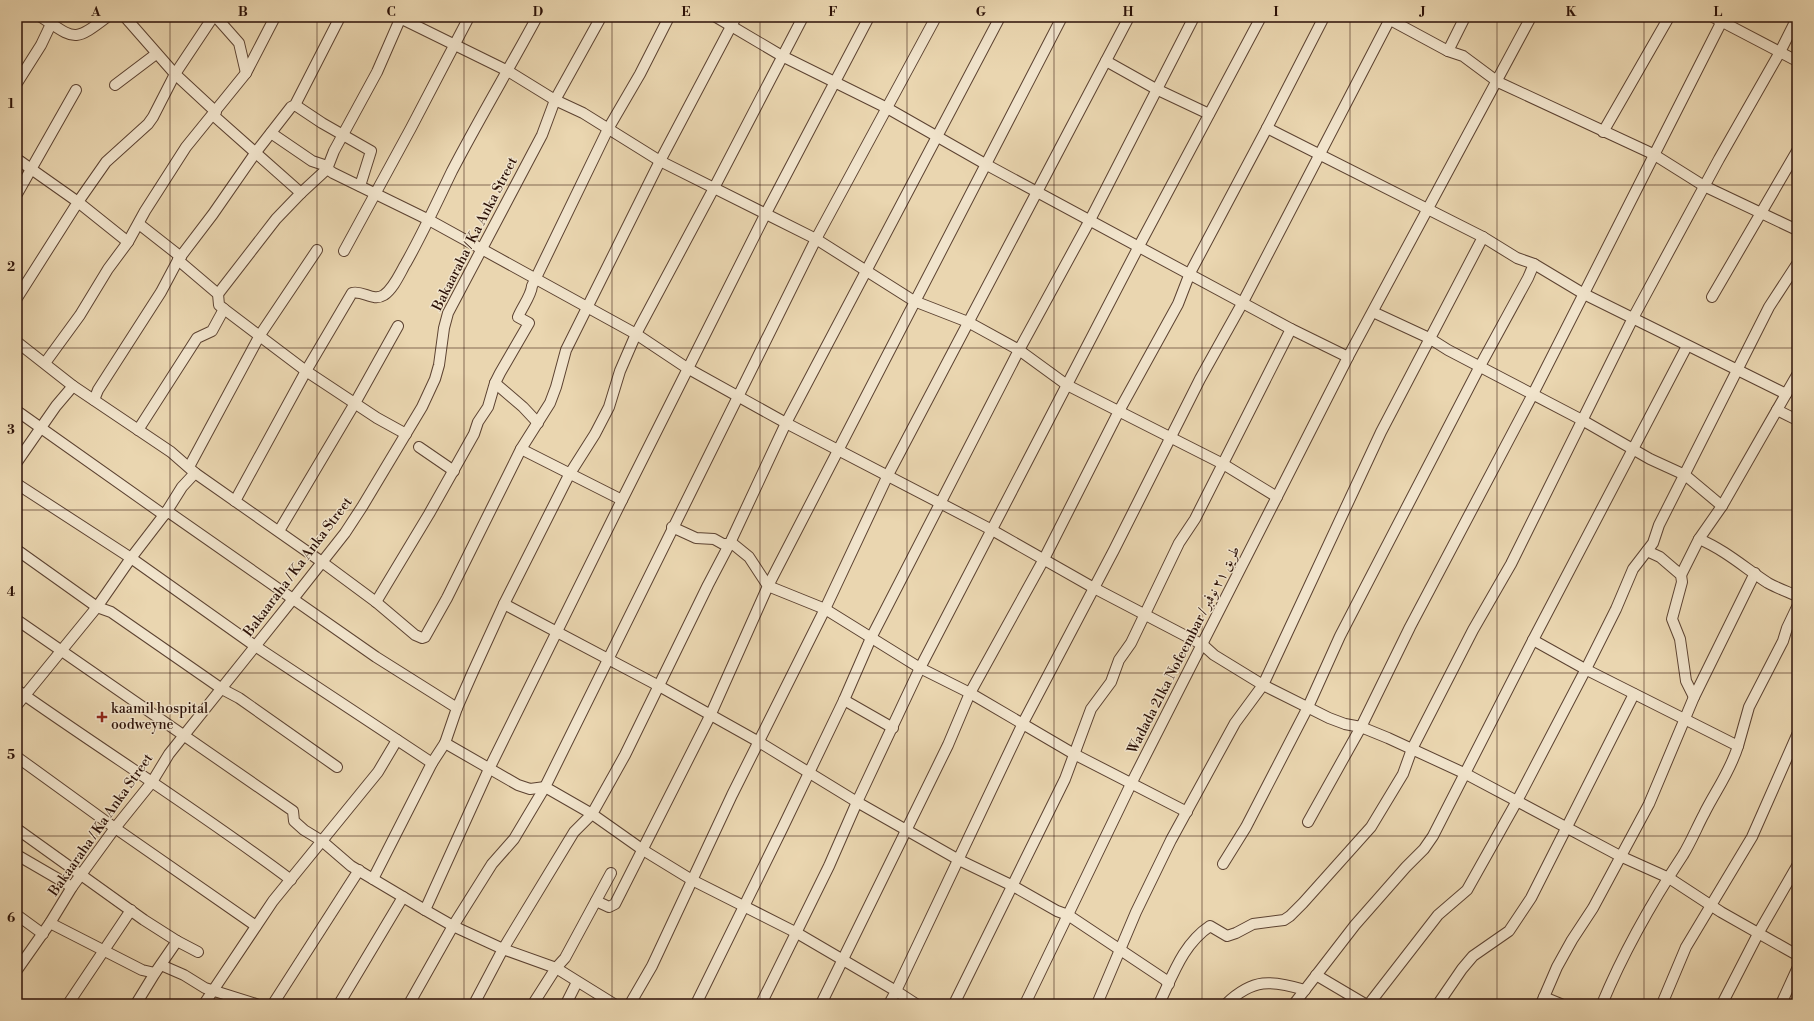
<svg xmlns="http://www.w3.org/2000/svg" width="1814" height="1021" viewBox="0 0 1814 1021" font-family="'Libre Bodoni',Amiri,serif">
<rect width="100%" height="100%" fill="#ead6b0"/>
<filter id="stains"><feTurbulence type="fractalNoise" baseFrequency=".005" numOctaves="4"/><feColorMatrix values="0 0 0 0 .2 0 0 0 0 .09 0 0 0 0 .02 0 0 0 .5 -.17"/></filter>
<radialGradient id="worn" r=".72"><stop offset=".6" stop-color="#630" stop-opacity="0"/><stop offset="1" stop-color="#630" stop-opacity=".3"/></radialGradient>
<g fill="none" stroke-linecap="round" stroke-linejoin="round">
<defs>
<g id="minor">
<path d="M41,17C75,39 73,43 107,17"/>
<polyline points="125,17 175,74 216,112"/>
<polyline points="216,17 239,43 246,73"/>
<polyline points="398,17 508,71 555,100 583,113 660,161 816,239 914,301 968,322 1019,350 1067,385 1223,464 1277,497"/>
<polyline points="716,17 782,56 887,108 987,165 1291,329 1348,357"/>
<polyline points="1385,17 1448,51 1463,56 1498,82 1653,154 1704,186 1797,230"/>
<polyline points="1713,17 1797,61"/>
<polyline points="1448,51 1465,17"/>
<polyline points="1106,61 1156,89 1209,114"/>
<polyline points="17,83 41,45 51,24"/>
<polyline points="115,85 156,54"/>
<polyline points="295,105 322,123 371,151 360,186"/>
<polyline points="213,115 301,193 327,169 333,173 429,220 636,334 687,368 786,423 992,530 1094,588 1203,645 1214,655 1263,685 1235,723 1171,840 1136,912 1097,1004"/>
<polyline points="1267,128 1483,237 1517,258 1534,264 1584,294 1786,394"/>
<polyline points="1603,132 1669,17"/>
<polyline points="271,133 312,161 327,166"/>
<polyline points="17,159 78,202 17,298"/>
<polyline points="327,169 334,151 377,72 401,17"/>
<polyline points="17,194 76,90"/>
<polyline points="139,224 181,257"/>
<polyline points="1483,237 1381,432 1263,685 1329,718 1345,724 1361,727 1388,738 1466,774 1620,856 1669,878 1721,912 1797,955"/>
<polyline points="128,242 78,202 106,162 148,124 153,117 175,74 213,17"/>
<polyline points="344,251 411,128 469,17"/>
<polyline points="178,260 218,294 219,305 224,309 306,371 377,418 406,434"/>
<polyline points="218,294 276,219 301,193"/>
<polyline points="1712,297 1797,151"/>
<polyline points="1373,312 1429,338 1448,350 1582,420 1650,459 1685,475 1722,506"/>
<polyline points="17,342 73,386 171,452 195,473 322,562 376,602 415,635 422,638 425,637 447,598 521,449 550,403 556,387 566,350 660,161 736,17"/>
<polyline points="45,363 80,315 108,269 128,242 145,211 186,147 246,73 275,17"/>
<path d="M1797,375L1722,506L1699,539C1725,550 1745,568 1768,583C1777,588 1788,592 1797,596"/>
<polyline points="495,383 523,407 538,423"/>
<polyline points="94,400 98,390 161,292 178,260 213,214 256,152 291,107 295,105 340,17"/>
<polyline points="1777,410 1797,420"/>
<polyline points="17,411 164,515 167,511 376,657 457,708"/>
<polyline points="138,430 197,338 212,331 224,309"/>
<polyline points="419,447 454,471"/>
<polyline points="521,449 622,500"/>
<polyline points="17,462 56,406 73,386"/>
<polyline points="189,467 260,335 317,250"/>
<polyline points="17,484 131,558 255,646 432,763"/>
<path d="M235,501L306,371L352,293C363,290 373,302 384,295C394,288 400,273 406,263C423,233 437,202 452,171C479,119 509,69 537,17"/>
<polyline points="167,511 182,487 195,473"/>
<polyline points="672,527 696,538 714,539 723,544 733,544 749,557 768,586 825,609 920,668 970,693 1074,754 1187,812"/>
<polyline points="279,531 355,403 398,326"/>
<polyline points="17,550 97,607 111,612 222,689 239,698 337,767"/>
<polyline points="1647,551 1660,557 1681,575 1682,582 1672,619 1680,639 1686,681 1694,697"/>
<polyline points="1681,575 1699,539"/>
<path d="M376,602L429,514L474,434L478,422L488,407L495,383L500,373L529,323L518,317C522,307 531,296 532,286L608,129L640,74L669,17"/>
<polyline points="504,604 659,686 759,742 857,802 959,860 1013,886 1057,911 1068,915 1164,979 1169,984"/>
<polyline points="17,620 293,811 294,821 304,830 322,841 351,866 425,910"/>
<path d="M1533,640L1585,669L1738,746C1730,772 1716,790 1704,814C1697,827 1691,842 1683,855C1652,902 1624,951 1602,1004"/>
<path d="M17,690C108,754 202,813 291,880"/>
<polyline points="844,700 893,728"/>
<polyline points="17,705 97,607 131,558 164,515"/>
<polyline points="445,743 518,785 530,789 545,787"/>
<polyline points="1738,746 1749,707 1783,641 1787,628 1797,607"/>
<polyline points="17,757 115,828 256,926"/>
<polyline points="1308,822 1361,727 1410,627 1533,394 1724,17"/>
<polyline points="17,829 144,920 177,941 198,952"/>
<polyline points="17,855 72,887"/>
<polyline points="1223,864 1246,827 1308,707 1340,636 1480,366 1528,278 1534,264"/>
<polyline points="373,879 432,763 445,743 457,708 472,674 504,604 569,475 595,434 609,407 620,371 636,334 714,188 803,17"/>
<polyline points="596,901 609,907 615,904 710,716 768,586 1062,17"/>
<polyline points="17,915 43,934"/>
<polyline points="50,923 142,970 155,973"/>
<polyline points="161,965 184,975 205,988 256,1004"/>
<polyline points="17,970 50,923 72,887 115,828 152,782 169,754 293,599 345,533 362,507 422,407 435,379 439,365 444,328 448,313 542,135 555,100 601,17"/>
<polyline points="1316,975 1365,1004"/>
<polyline points="1544,997 1561,1004"/>
<polyline points="68,1004 131,910"/>
<polyline points="136,1004 155,973 177,941"/>
<polyline points="204,1004 273,901 378,772 397,740"/>
<polyline points="273,1004 359,870"/>
<polyline points="339,1004 403,897"/>
<polyline points="409,1004 453,926 492,864 514,839 545,787"/>
<polyline points="474,1004 503,949 574,832 592,814 545,787 816,239 936,17"/>
<polyline points="533,1004 556,968 565,958 611,873"/>
<polyline points="566,1004 577,982"/>
<polyline points="614,1004 556,968 503,949 453,926 425,910 489,769 622,500 765,215 869,17"/>
<polyline points="630,1004 652,966 732,795 825,609 888,475 1129,17"/>
<polyline points="696,1004 782,829 844,700 871,638 1019,350 1090,220 1194,17"/>
<polyline points="761,1004 829,866 857,802 920,668 1139,246 1261,17"/>
<polyline points="821,1004 948,745 970,693 1044,559 1119,411 1178,304 1190,273 1267,128 1324,17"/>
<polyline points="889,1004 896,991 797,933 692,880 643,850 592,814 625,755 708,585 730,543 786,423 1000,17"/>
<polyline points="916,1004 896,991 1023,723 1114,550 1200,379 1243,302 1391,17"/>
<polyline points="954,1004 1065,779 1091,709 1111,682 1119,660 1131,643 1179,543 1195,519 1291,329"/>
<polyline points="1025,1004 1131,784 1348,357 1531,17"/>
<path d="M1159,1004C1173,975 1183,944 1210,926L1227,936L1236,933L1253,924L1284,920L1290,916L1303,903L1371,827L1403,774L1412,749L1473,630L1511,564L1633,318L1719,159L1780,52L1797,18"/>
<path d="M1226,1004C1253,978 1271,980 1305,990"/>
<polyline points="1294,1004 1355,925 1406,867 1424,849 1433,836 1533,640 1687,346"/>
<polyline points="1369,1004 1438,915 1467,890 1517,801 1588,665 1616,609 1633,569 1653,543 1659,525 1769,307 1797,264"/>
<polyline points="1438,1004 1462,969 1473,956 1509,931 1531,898 1634,694"/>
<polyline points="1541,1004 1557,967 1572,940 1593,908 1649,804 1694,697 1755,573"/>
<polyline points="1662,1004 1686,947 1752,837 1797,735"/>
<polyline points="1722,1004 1759,932 1797,866"/>
<polyline points="1781,1004 1797,969"/>
</g>
</defs>
<!-- minor casing -->
<use href="#minor" stroke="#5c4231" stroke-width="12"/>
<!-- minor -->
<use href="#minor" stroke="#f1e4cc" stroke-width="10"/>
</g>
<!-- grid -->
<path fill="none" stroke="#2c1107" stroke-width="1" stroke-opacity="0.55" d="M170,17V1004M317,17V1004M464,17V1004M612,17V1004M760,17V1004M907,17V1004M1054,17V1004M1202,17V1004M1350,17V1004M1497,17V1004M1644,17V1004M17,185H1797M17,348H1797M17,510H1797M17,673H1797M17,836H1797"/>
<!-- markers -->
<path fill="#8f2418" stroke="#f1e4cc" stroke-width="1.5" d="M100 711h4v4h4v4h-4v4h-4v-4h-4v-4h4z"/>
<g text-anchor="middle" dominant-baseline="central" stroke-width="3" stroke-linejoin="round" paint-order="stroke">
<!-- street labels -->
<g font-size="14" fill="#2c1107" stroke="#f1e4cc">
<text transform="translate(475 234) rotate(-63)">Bakaaraha / Ka Anka Street</text>
<text transform="translate(298 567) rotate(-53)">Bakaaraha / Ka Anka Street</text>
<text transform="translate(1184 650) rotate(-63)">Wadada 21ka Nofeembar / طريق ٢١ نوفمبر</text>
<text transform="translate(101 825) rotate(-55)">Bakaaraha / Ka Anka Street</text>
</g>
<!-- poi labels -->
<g font-size="14" fill="#2c1107" stroke="#f1e4cc" text-anchor="start">
<text x="111" y="709">kaamil hospital<tspan x="111" dy="16">oodweyne</tspan></text>
</g>
</g>
<!-- margin -->
<rect width="1814" height="1021" fill="none" stroke="#ead6b0" stroke-width="44"/>
<rect x="22" y="22" width="1770" height="977" fill="none" stroke="#2c1107" stroke-width="1.5"/>
<g font-size="13" text-anchor="middle" font-weight="bold" fill="#2c1107">
<text x="96" y="16">A</text>
<text x="243" y="16">B</text>
<text x="391" y="16">C</text>
<text x="538" y="16">D</text>
<text x="686" y="16">E</text>
<text x="833" y="16">F</text>
<text x="981" y="16">G</text>
<text x="1128" y="16">H</text>
<text x="1276" y="16">I</text>
<text x="1423" y="16">J</text>
<text x="1571" y="16">K</text>
<text x="1718" y="16">L</text>
<text x="11" y="108">1</text>
<text x="11" y="271">2</text>
<text x="11" y="434">3</text>
<text x="11" y="596">4</text>
<text x="11" y="759">5</text>
<text x="11" y="922">6</text>
</g>
<rect width="100%" height="100%" filter="url(#stains)"/>
<rect width="100%" height="100%" fill="url(#worn)"/>
</svg>
